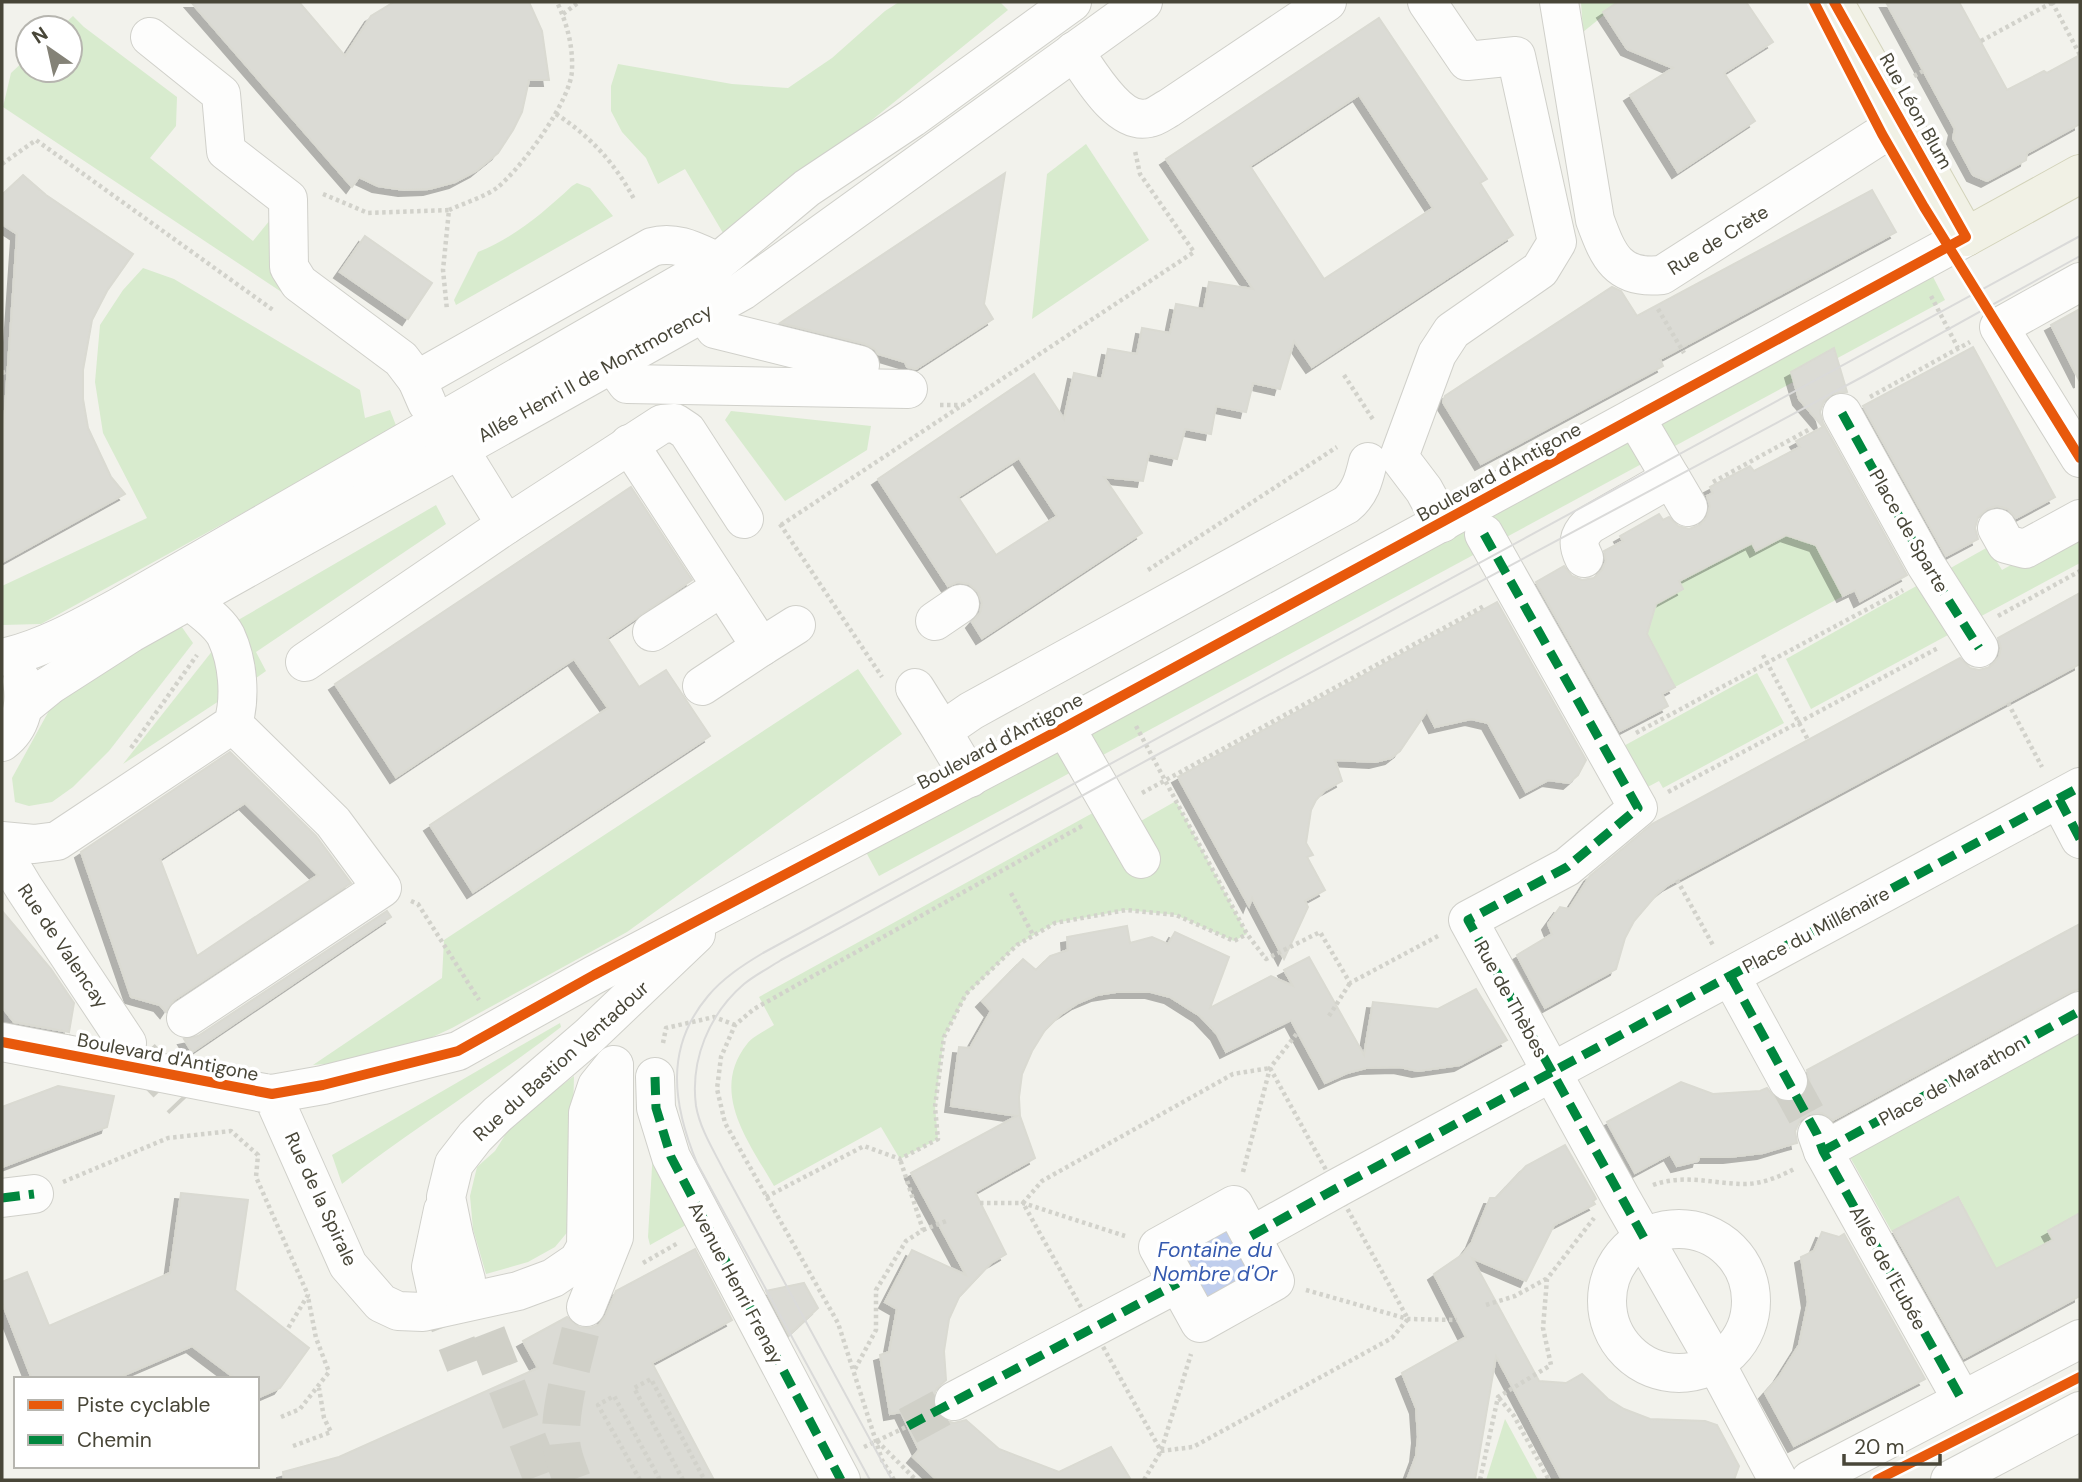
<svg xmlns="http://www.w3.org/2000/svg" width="2082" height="1482" viewBox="0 0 2082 1482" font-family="'DM Sans',sans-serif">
<defs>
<filter id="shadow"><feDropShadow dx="-6" dy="6" stdDeviation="0" flood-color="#0004"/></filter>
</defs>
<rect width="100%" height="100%" fill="#f2f2ec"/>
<!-- green -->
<g fill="#d8ebce">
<polygon points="899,2 1000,2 1008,10 726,238 685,169 658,184 646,158 622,132 611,111 611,86 618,64 732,84 788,88 832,58 885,11"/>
<polygon points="1581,2 1620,2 1583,32"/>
<polygon points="73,16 84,27 177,97 176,126 150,158 253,241 270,220 286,295 3,107 11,73 28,57 28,70 70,70 70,28 60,28"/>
<polygon points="1086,144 1149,240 1032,319 1047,174"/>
<path d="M577,183L590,188L613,216L456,305L454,300L478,252C515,237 543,213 572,186Z"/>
<polygon points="1916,244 1945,300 879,876 849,821"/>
<polygon points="143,268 174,279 360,390 365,418 390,410 397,428 41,624 2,625 2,586 147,518 103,433 95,382 100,325 123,290"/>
<polygon points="731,411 871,426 867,450 785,501 725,420"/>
<polygon points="436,505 446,524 256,652 266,671 246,685 233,623"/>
<polygon points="2075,529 2080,538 2080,563 1974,620 1947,570 1988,547 2002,570"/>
<polygon points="1786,535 1816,545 1843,596 1675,687 1647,634 1656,604 1683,589 1679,581 1752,543 1757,551"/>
<polygon points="1920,584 1948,635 1811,709 1786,659"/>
<polygon points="179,623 193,643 109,751 73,787 52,802 29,806 15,802 12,778 51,707"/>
<polygon points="217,645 222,699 123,764"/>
<polygon points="858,669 902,734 627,932 452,1028 385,1059 313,1065 442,978 444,940"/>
<polygon points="1757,673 1784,723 1663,788 1659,781 1642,790 1620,748"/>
<path d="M1176,801L1247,934L1234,941L1176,915L1126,910L1055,923L1017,945L967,994L944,1037L935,1107L938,1139L900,1159L881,1127L774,1186C749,1142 709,1092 747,1044C753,1036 765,1031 774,1025L759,997L1109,804L1125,830Z"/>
<path d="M560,1023L561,1027C490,1082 413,1128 342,1184L332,1155Z"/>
<polygon points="2080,1032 2080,1214 2048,1231 2053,1240 1988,1274 1983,1244 1959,1197 1892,1232 1850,1157"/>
<polygon points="574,1076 570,1229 555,1247 528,1262 486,1274 473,1229 470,1196 477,1167 495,1151 514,1121"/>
<polygon points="654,1132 695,1220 650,1245 648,1237"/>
<polygon points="1505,1419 1538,1480 1486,1480"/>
</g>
<!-- water -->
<polygon fill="#c0ceed" points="1226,1224 1253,1274 1204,1301 1177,1251"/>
<!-- building -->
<g fill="#dbdbd5" stroke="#dadad2" stroke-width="2" fill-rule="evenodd" filter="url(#shadow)">
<polygon points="191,2 299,2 345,56 371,16 394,2 529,2 542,31 549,80 529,80 522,112 513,130 498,153 476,171 455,182 429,189 404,190 378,186 359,177 352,187"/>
<polygon points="1618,2 1746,2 1773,42 1724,73 1755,121 1678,172 1630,95 1673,68 1627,49 1603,12"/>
<polygon points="1886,2 1959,2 2007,90 2044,71 2047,73 2080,55 2080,124 2027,153 2026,160 1987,181 1973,175 1953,138 1955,129"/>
<path d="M1379,18L1487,179L1480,183L1513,235L1312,367L1294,341L1280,389L1253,383L1246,412L1216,406L1211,434L1185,429L1177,459L1149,453L1143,481L1104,477L1142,533L982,638L972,622L980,613L982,603L978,592L969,584L958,582L948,586L878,479L1034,374L1064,419L1074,373L1102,379L1108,349L1137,354L1142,328L1170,333L1176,304L1204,309L1209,282L1253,289L1166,159ZM1359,95L1433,208L1324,279L1250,166ZM1019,458L1057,516L996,555L958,497Z"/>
<polygon points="1005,173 984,304 993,319 916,369 907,367 905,362 878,354 875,349 865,344 780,323"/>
<polygon points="23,175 46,195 133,254 107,291 92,320 83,370 83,399 88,428 111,477 125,494 2,562 2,453 17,234 2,224 2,195"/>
<polygon points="1872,190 1896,232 1660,359 1663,366 1481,464 1443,402 1445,396 1612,287 1621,291 1637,316"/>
<polygon points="365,236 432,283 408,319 340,272"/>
<polygon points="2080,309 2080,382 2051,325"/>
<polygon points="1973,347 2055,497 2016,518 2008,509 1997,506 1987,509 1978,517 1975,528 1978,539 1946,556 1863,406"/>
<polygon points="1834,348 1847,392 1832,394 1824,401 1820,412 1823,423 1907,575 1860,601 1855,590 1843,596 1816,545 1786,535 1756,551 1752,543 1679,581 1683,589 1656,604 1647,634 1675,687 1662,694 1668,706 1620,731 1536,582 1564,566 1572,576 1582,580 1594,578 1602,570 1606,561 1604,551 1623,541 1620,536 1659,514 1663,520 1669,517 1678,526 1689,529 1700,525 1707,517 1710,506 1707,496 1713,493 1710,487 1750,466 1754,471 1800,447 1796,441 1823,427 1799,399 1791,372"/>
<polygon points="631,487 692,580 607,638 639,687 666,670 710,736 473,892 430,825 608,708 574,659 396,777 335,684"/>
<polygon points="2080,593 2080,664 1668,885 1657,894 1634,921 1625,938 1616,969 1545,1008 1517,955 1552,934 1548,924 1560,907 1569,909 1590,876 1652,824 1960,658 1970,668 1979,670 1990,667 1999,657 2001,648 1998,638"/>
<polygon points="1497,602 1586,760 1578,775 1569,783 1548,780 1526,792 1488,723 1471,719 1435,727 1427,711 1400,751 1391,758 1375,762 1335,760 1342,781 1324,791 1316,800 1311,810 1306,843 1313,855 1307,857 1325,890 1305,901 1308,907 1284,959 1252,898 1249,906 1178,777"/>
<path d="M230,752L316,836L351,883L174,1000L166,1012L160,1005L131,997L81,852ZM245,803L318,875L197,956L160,859Z"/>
<polygon points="2,911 51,969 74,1003 69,1032 14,1022 2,1007"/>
<polygon points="387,911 391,917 192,1052 184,1039 198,1036"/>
<polygon points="2080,924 2080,989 2070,992 1833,1120 1822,1113 1809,1114 1800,1120 1795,1131 1797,1143 1793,1144 1763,1153 1729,1157 1699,1157 1698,1161 1677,1166 1670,1154 1635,1173 1607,1122 1681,1082 1713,1094 1760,1091 1767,1088 1777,1100 1788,1103 1798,1100 1807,1092 1810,1081 1807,1070"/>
<polygon points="1127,926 1130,943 1152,937 1168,944 1175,932 1229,957 1210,1008 1271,976 1293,986 1284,970 1309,957 1364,1055 1373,1002 1438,1009 1476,989 1507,1040 1460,1065 1418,1071 1399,1067 1366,1068 1347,1073 1325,1083 1291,1020 1226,1052 1217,1034 1200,1016 1170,997 1151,992 1116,992 1097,995 1078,1003 1060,1015 1045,1030 1032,1051 1022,1074 1019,1097 1020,1116 1035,1158 975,1192 1006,1254 991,1263 959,1297 949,1319 944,1351 946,1380 936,1389 932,1401 935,1412 943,1420 954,1423 966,1420 999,1449 1059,1472 1111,1447 1131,1480 937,1480 913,1457 919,1450 901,1412 890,1414 880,1355 889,1352 897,1309 885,1302 912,1250 966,1275 911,1173 1017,1116 951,1106 959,1047 970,1048 991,1011 982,1001 1023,959 1036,970 1050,956 1068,950 1067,937"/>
<polygon points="58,1086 114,1096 107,1127 2,1167 2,1107"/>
<polygon points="1565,1145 1594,1195 1596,1199 1593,1201 1595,1204 1554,1225 1526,1281 1472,1258 1539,1381 1566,1383 1582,1374 1608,1399 1624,1409 1650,1419 1705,1421 1717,1425 1739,1466 1734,1480 1562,1480 1496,1356 1475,1480 1407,1480 1416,1456 1418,1437 1416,1408 1402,1373 1466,1337 1434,1274 1463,1254 1472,1242 1490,1198 1496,1198 1526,1166"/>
<polygon points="181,1193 248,1200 235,1290 309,1348 280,1388 257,1398 257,1379 236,1379 192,1346 115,1379 32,1379 2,1302 2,1282 27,1272 49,1326 170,1273"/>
<polygon points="1958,1197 1996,1269 2053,1240 2048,1231 2080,1213 2080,1296 1964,1358 1893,1231"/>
<polygon points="1822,1232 1839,1237 1844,1234 1925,1379 1794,1446 1765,1393 1779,1377 1799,1345 1808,1302 1801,1257 1814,1251"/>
<polygon points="695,1249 732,1320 652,1363 714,1480 284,1480 283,1472 339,1457 538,1368 523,1341 567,1317 579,1327 590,1328 599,1325 606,1315 616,1291"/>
<polygon points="804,1283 818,1308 789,1335 766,1291"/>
</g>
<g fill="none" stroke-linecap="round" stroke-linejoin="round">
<!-- minor-tunnel -->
<g stroke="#d0d0c8" stroke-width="38" stroke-dasharray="38 19" stroke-linecap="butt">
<polyline points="141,1057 183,1101"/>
<polyline points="1788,1081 1817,1134"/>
<polyline points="466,1280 543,1480"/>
<polyline points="436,1290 465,1365"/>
<polyline points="908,1426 954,1401"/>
<path d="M572,1480C567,1466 561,1453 561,1438C560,1399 578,1346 586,1307"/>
</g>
<defs>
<g id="minor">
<polyline points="1427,2 1467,61 1516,56 1557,242 1540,270 1452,331 1437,354 1399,457 1424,490 1442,523"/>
<path d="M1559,2L1595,220C1608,255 1617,280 1662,275L1901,122"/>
<polyline points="150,37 221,94 226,151 288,199 289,267 299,283 401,359 417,380"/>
<path d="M1074,51C1089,72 1118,126 1149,118C1156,117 1163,111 1169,108L1327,2"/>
<polyline points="2080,282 1999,327 2080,458"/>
<polyline points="703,312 715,329 860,365"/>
<polyline points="612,363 627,384 908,389"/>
<path d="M427,403L417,380L652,247C676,240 696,252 718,262"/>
<polyline points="1842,413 1926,565 1979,648"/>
<polyline points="1635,417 1688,507"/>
<polyline points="629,444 761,647 702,686"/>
<polyline points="459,449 506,525"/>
<polyline points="1997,528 2006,544 2025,549 2080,519"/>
<polyline points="1484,534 1638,808 1567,867 1468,920 1621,1198 1716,1364 1778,1480"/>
<path d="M1584,558C1577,544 1578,536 1589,525L1671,478"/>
<polyline points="935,621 960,604"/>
<polyline points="652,632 722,587"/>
<polyline points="761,647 796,625"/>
<path d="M7,657C47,647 82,627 119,607L718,262L807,188L912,118L1072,2"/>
<polyline points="305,662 506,525 662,424 675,423 687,431 744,519"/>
<polyline points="915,688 942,731"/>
<polyline points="23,707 50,685 131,633 742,291 1143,2"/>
<polyline points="1065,727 1141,859"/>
<path d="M2,742C22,727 26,704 22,681"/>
<path d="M970,778L942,731L971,711L1346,505C1360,494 1364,479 1368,462"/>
<polyline points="2059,799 2080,839"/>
<path d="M2,841L34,844L57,841L233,724C241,697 238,662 226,636C219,622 202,611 190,601"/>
<polyline points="2,847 3,853 24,888 127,1043"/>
<polyline points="1731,977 1788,1081"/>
<polyline points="186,1018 382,888 333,822 233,724"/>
<polyline points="2,1042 65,1054"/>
<polyline points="655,1077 656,1108 671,1157 841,1480"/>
<polyline points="264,1093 272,1094 323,1085 458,1051 594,975 1065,727 1966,237"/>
<polyline points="272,1094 348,1265 381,1303 398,1311 423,1312 518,1291 553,1278 578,1261 586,1247 588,1113 597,1086 614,1065"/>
<polyline points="1817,1134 1823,1151 1962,1400"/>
<polyline points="1823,1151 2080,1011"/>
<polyline points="2,1198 34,1194"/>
<polygon points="1234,1205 1275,1281 1200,1323 1158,1247"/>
<circle cx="1679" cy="1301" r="72"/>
<polyline points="1251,1236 1337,1188 2080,787"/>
<polyline points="466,1280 454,1236 446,1197 454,1164 475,1137 498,1114 589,1036 696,934"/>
<polyline points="436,1290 431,1267 443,1210"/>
<polyline points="586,1307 614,1237 614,1066"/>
<polyline points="954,1401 1178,1283"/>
<polyline points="1810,1480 2080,1339"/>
<polyline points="1950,1480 2080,1411"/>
</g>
<polyline id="major" points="1834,2 1966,237 2080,174"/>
</defs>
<!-- minor casing -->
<use href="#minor" stroke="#d0d0ca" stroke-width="40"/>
<!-- major casing -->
<use href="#major" stroke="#d3d3ba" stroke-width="40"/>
<!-- path -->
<g stroke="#d2d2cb" stroke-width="4.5" stroke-dasharray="3.5 3.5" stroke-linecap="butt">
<polyline points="2052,2 2080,55"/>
<polyline points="563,14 579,2"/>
<polyline points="1981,41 2053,2"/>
<polyline points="1914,76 1923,71"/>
<path d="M556,114C590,136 615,163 634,199"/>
<polyline points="2,164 36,140 273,310"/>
<polyline points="323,194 368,213 449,210 443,270 447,310"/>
<path d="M449,210C464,203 485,197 498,187C522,167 571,101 572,70C573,45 567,24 557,2"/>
<polyline points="1931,296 1958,348"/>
<polyline points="1658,309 1684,353"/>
<polyline points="2,373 8,371"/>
<polyline points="1344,375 1374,421"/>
<polyline points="1870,397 1970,342"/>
<polyline points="940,405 962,405"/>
<polyline points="1713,482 1810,429"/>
<polyline points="780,524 882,677"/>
<polyline points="781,525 1194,252 1140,174 1135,151"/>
<polyline points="1148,570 1337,447"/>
<polyline points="1998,616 2080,571"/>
<polyline points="1763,655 1808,740"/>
<polyline points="2008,703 2042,767"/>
<polyline points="1136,726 1247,934 1266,959 1320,932 1350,983 1438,936"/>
<polyline points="1636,733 1903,590"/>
<polyline points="131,748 197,655"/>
<polyline points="1668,792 1938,648"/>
<polyline points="1142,793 1484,606"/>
<polyline points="1677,880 1714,947"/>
<polyline points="1011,893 1033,935"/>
<polyline points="411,901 418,904 479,1000"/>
<polyline points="1329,1016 1350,983"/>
<polyline points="663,1043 666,1028 714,1017 735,1025"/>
<polygon points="1270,1068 1408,1319 1392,1338 1193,1447 1161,1451 1023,1203 1042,1181 1233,1074"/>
<polyline points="1243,1172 1270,1068 1298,1032"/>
<polyline points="63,1182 168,1138 231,1131 258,1155 256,1177 308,1295 287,1330"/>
<path d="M1653,1185C1682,1174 1712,1183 1741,1184C1759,1185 1779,1177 1794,1169"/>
<polyline points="766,1197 864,1146 900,1159 938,1139 935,1107 944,1037 966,994 1017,945 1055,923 1126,910 1176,915 1234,941 1247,934"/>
<polyline points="980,1203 1023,1203 1125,1236"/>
<polyline points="923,1230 949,1220"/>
<polyline points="643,1263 678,1243"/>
<polyline points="1306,1290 1408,1319 1457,1320"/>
<polyline points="1486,1305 1515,1296 1546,1279"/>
<polyline points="855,1369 876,1330 876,1290 906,1241 923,1230 900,1159"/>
<polyline points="1499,1398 1514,1416 1549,1480"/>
<polyline points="281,1417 300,1409 329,1372 316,1338 308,1297"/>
<polyline points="877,1441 916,1480"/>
<polyline points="293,1446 331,1432 324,1418 319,1388"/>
<polyline points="864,1447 908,1426"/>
<polyline points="640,1480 598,1405 614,1396 660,1480"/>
<polyline points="683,1480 634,1388 651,1379 704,1479"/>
<polyline points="894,1480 882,1460 838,1323 725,1123 717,1089 721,1057 735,1025 754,1009 1082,826"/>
<polyline points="1144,1480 1161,1451 1191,1354"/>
<polyline points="1480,1480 1498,1397 1551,1365 1543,1328 1547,1279 1594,1218"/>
</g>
<!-- minor -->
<use href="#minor" stroke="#fdfdfc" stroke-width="38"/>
<!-- major -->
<use href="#major" stroke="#f1f1e5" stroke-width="38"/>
<!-- tram -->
<g stroke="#dadad9" stroke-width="2">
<path d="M870,1480L697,1163C673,1105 664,1048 708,996C723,978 743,965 763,953L2080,236"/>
<path d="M892,1480L724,1171C714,1151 700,1129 696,1106C690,1060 709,1014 744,984C755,975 769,968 781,960L1153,757L1864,376L2080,256"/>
</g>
<defs>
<polyline id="minor-bridge" points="65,1054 264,1093"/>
</defs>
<!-- minor-bridge casing -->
<use href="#minor-bridge" stroke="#d0d0ca" stroke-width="40" stroke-linecap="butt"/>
<!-- minor-bridge -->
<use href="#minor-bridge" stroke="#fdfdfc" stroke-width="38"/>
<!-- quiet -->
<g stroke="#00873e" stroke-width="9" stroke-dasharray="18 9" stroke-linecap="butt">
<polyline points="1842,413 1926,565 1979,648"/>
<polyline points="1484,534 1638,808 1567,867 1468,920 1644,1238"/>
<polyline points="2059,799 2080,839"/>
<polyline points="1731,977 1817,1134 1823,1151 1962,1400"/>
<polyline points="655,1077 656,1108 671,1157 841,1480"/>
<polyline points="1823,1151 2080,1011"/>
<polyline points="2,1198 34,1194"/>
<polyline points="1251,1236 1337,1188 2080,787"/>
<polyline points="908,1426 1178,1283"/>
</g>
<defs>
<g id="cycleway">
<polyline points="1814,2 1882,134 1924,207 2080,458"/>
<polyline points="2,1042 272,1094 323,1085 458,1051 594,975 1065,727 1966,237 1834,2"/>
<polyline points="1877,1480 2080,1377"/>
</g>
</defs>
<!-- cycleway casing -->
<use href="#cycleway" stroke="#fff" stroke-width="15"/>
<!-- cycleway -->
<use href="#cycleway" stroke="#e8590c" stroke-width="10"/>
</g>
<g text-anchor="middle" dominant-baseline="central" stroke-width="7" stroke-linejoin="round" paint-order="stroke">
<!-- street labels -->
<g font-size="19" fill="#484638" stroke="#fff">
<text transform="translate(1916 111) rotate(61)">Rue Léon Blum</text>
<text transform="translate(1718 240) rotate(-32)">Rue de Crète</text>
<text transform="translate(595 373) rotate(-29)">Allée Henri II de Montmorency</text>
<text transform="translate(1499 472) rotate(-29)">Boulevard d'Antigone</text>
<text transform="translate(1909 531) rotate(60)">Place de Sparte</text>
<text transform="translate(1000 741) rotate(-28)">Boulevard d'Antigone</text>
<text transform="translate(1816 930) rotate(-28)">Place du Millénaire</text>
<text transform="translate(63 946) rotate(56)">Rue de Valencay</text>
<text transform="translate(1511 999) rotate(61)">Rue de Thèbes</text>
<text transform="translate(168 1057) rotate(11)">Boulevard d'Antigone</text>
<text transform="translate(561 1061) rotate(-42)">Rue du Bastion Ventadour</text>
<text transform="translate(1952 1081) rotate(-29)">Place de Marathon</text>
<text transform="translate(321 1199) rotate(65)">Rue de la Spirale</text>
<text transform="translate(1888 1268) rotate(61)">Allée de l'Eubée</text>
<text transform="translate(736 1283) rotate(62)">Avenue Henri Frenay</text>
</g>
<!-- water labels -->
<g font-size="21" font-style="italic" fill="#365aaf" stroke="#fff">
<text x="1215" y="1250">Fontaine du<tspan x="1215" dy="24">Nombre d'Or</tspan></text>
</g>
</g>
<!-- border -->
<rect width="2082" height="1482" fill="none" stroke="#484638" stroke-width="7"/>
<!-- legend -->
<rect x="14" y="1377" width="245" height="91" fill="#ffffff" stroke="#b6b5af" stroke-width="2"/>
<rect x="28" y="1400" width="35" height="10" fill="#e8590c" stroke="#b6b5af" stroke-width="2"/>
<text x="77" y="1412" font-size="21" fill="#484638">Piste cyclable</text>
<rect x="28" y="1435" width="35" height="10" fill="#00873e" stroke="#b6b5af" stroke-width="2"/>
<text x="77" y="1447" font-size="21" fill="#484638">Chemin</text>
<!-- north arrow -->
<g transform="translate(49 49) rotate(326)"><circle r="33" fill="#ffffff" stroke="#b6b5af" stroke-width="2"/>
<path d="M0-5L12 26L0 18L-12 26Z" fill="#848277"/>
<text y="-10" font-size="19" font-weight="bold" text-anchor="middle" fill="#484638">N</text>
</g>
<!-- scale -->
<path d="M1844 1454v10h96v-10" fill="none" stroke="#484638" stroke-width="3.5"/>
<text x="1854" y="1454" font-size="21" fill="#484638" stroke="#ffffff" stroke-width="5" paint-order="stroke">20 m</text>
</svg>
